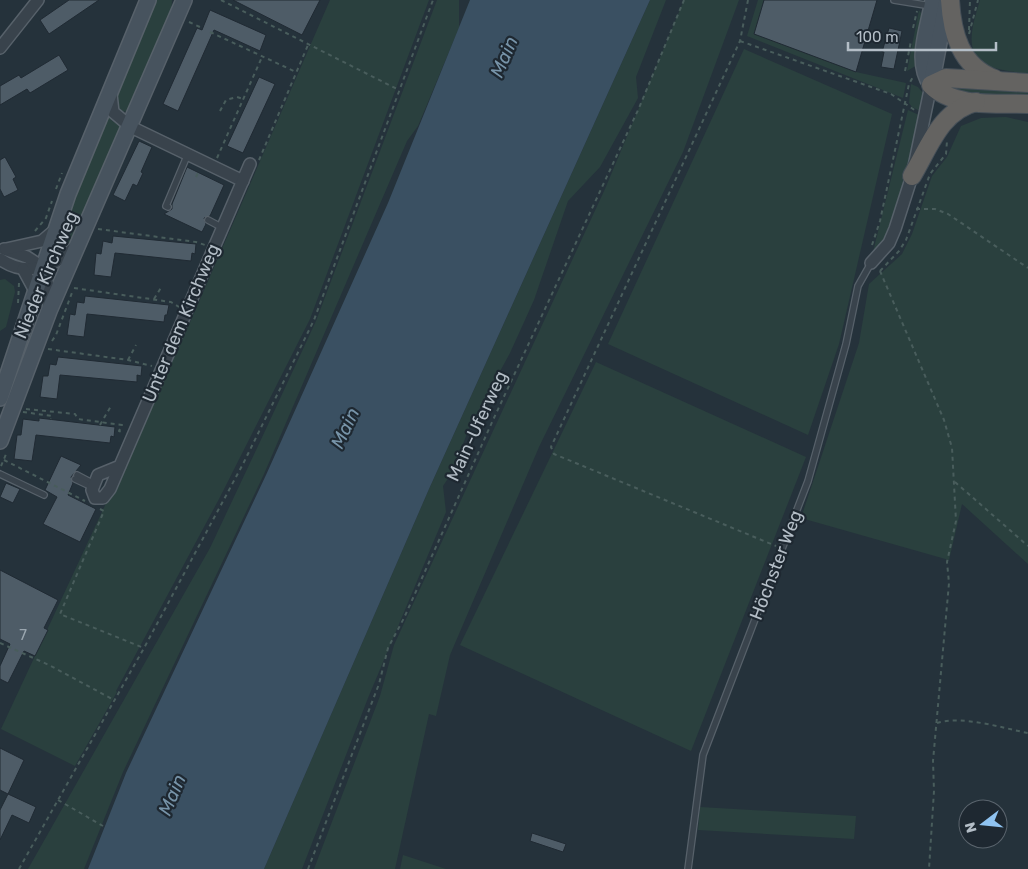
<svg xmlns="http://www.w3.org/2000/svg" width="1028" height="869" viewBox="0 0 1028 869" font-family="Rubik,sans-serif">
<rect width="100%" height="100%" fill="#25323b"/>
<!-- green -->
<g fill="#2a403e">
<polygon points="154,0 172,0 171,15 130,111 120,112 118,110 116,90"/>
<polygon points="330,0 429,0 310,319 219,499 116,691 117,692 75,766 1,729 188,327"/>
<polygon points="437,0 459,0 459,28 418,126 407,141 264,474 123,772 84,869 28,869 210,548 265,431 316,321"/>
<polygon points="650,0 666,0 636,77 638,98 600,167 568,201 534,300 510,353 469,428 453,471 443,486 446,512 368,698 302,869 264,869 429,489"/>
<polygon points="684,0 739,0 683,152 539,447 450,655 436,716 429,714 395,869 314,869 380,696 394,645 605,189"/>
<polygon points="758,0 764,0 754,34 856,72 906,83 903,98 747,36"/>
<path d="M980,0H1028V74C1017,72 992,70 982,63C963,48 975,18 980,0Z"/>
<polygon points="919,10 923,16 917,65 907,71"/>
<polygon points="744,49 892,114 839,344 808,435 608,344"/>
<polygon points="949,82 1028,88 1028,98 947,92"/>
<polygon points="911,84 918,87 923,93 920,111 912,107 909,103"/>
<polygon points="908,110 919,115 906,182 888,237 873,252"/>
<polygon points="107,111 112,121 125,128 76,243 53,261 66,217"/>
<polygon points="1006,117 1028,122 1028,564 962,504 949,560 801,518 859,343 869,284 902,254 912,234 932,176 947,157 961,126 981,118"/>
<polygon points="5,279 14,286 15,292 6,327 0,331 0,280"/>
<polygon points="596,362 806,457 691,751 460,645"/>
<polygon points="700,807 856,816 854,839 698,830"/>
<polygon points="403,855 446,869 400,869"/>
</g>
<!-- water -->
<polygon fill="#3a5062" points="470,0 650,0 429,489 264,869 88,869 126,773 266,475 388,203"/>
<!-- building -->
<g fill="#4e5c67" stroke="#202a33">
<polygon points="69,0 99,0 49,34 40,20"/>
<polygon points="233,0 320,0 302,35"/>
<polygon points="764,0 877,0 856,72 754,34"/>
<polygon points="210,10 266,35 260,51 214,30 178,111 163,104 197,28 202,30"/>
<polygon points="889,28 902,31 894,69 881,67 884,52 882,52"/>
<polygon points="59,55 68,70 30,93 27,89 0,105 0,86 19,75 21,78"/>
<polygon points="259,77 275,84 243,153 227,146"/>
<polygon points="139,141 152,147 141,172 143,173 137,186 133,184 125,201 113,195"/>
<polygon points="5,157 16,177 13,179 18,190 4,197 0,189 0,160"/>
<polygon points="187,167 224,185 210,216 204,218 206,224 202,232 164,214 172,209 172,204"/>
<polygon points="113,236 196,244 195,254 192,253 191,261 115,253 111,277 94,275 96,253 101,254 103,241 112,243"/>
<polygon points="85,296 169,305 167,315 165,315 164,322 87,314 84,337 67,335 70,314 75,315 77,302 84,303"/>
<polygon points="58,357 142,366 141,376 137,375 137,382 60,375 57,399 40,397 43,376 48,376 50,364 56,365"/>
<polygon points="39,418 115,427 114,437 111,436 110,443 36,435 32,461 14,459 17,435 21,435 23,419 39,421"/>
<polygon points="61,456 81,465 71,477 73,483 68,495 96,509 80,542 43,524 57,497 45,490"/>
<polygon points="6,483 20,489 13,503 0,497"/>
<polygon points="0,570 58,600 44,628 48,630 35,656 24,651 8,683 0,679 0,666 10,644 0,639"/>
<polygon points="0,748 24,760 8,794 0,790"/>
<polygon points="8,794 36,807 29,823 12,815 0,840 0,810"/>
<polygon points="532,833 566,844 563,852 530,841"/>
</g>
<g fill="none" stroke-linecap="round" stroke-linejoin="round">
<defs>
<g id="service">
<polyline points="894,0 931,6"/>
<polyline points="168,207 166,206 187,156"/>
<polyline points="208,220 223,228"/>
<polyline points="0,474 44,495"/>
<polyline points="77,475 94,484"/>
<polyline points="75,479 92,487"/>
<polyline points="688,869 703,755 808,481 846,344 858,286 871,263"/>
</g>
<g id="minor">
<polyline points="0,48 38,0"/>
<polyline points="111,94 113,112 131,127 243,181"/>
<polyline points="4,249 27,257 44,268 48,286 49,309"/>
<polyline points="6,249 42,241 55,230"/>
<path d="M0,259C25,277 54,268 74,248"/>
<polyline points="871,263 889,243 895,229 912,176 931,85"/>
<polyline points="23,269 36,293"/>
<polyline points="120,466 98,475 92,490 95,498 103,498 110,489 250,164"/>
</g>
<g id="secondary">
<path d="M931,85C914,61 929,27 933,0"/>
<polyline points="931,85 947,0"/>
<polyline points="0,398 68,194 148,0"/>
<polyline points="0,441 49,311 184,0"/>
</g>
<g id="trunk">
<path d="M950,0C952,33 960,66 995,79"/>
<path d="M1028,83L946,78L931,85C953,108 998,103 1028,104"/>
<path d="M912,176C929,148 940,111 976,102"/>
</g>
</defs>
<!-- service casing -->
<use href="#service" stroke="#57616a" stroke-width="8"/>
<!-- minor casing -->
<use href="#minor" stroke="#57616a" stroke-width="14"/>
<!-- secondary casing -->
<use href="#secondary" stroke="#57616a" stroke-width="18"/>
<!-- trunk casing -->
<use href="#trunk" stroke="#444e57" stroke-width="20"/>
<!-- path -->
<g stroke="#495d5c" stroke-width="2" stroke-dasharray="4 4" stroke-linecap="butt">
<polyline points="221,0 399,90"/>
<polyline points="748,0 740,41 551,447 554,454 776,546"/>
<polyline points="189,22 202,28"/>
<polyline points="913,28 917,11"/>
<polyline points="969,30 970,0"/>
<polyline points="210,32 296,72"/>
<polyline points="969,34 978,0"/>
<polyline points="740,41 891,94 916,111"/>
<polyline points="905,71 911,41"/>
<polyline points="220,111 226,100 237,97 243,99"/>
<polyline points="217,158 262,57"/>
<polyline points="259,160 308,45"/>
<polyline points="196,177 199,171"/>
<polyline points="56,189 62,173"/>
<polyline points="916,209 935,209 948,214 1028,268"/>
<polyline points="98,229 196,242 205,245"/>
<polyline points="35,231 46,218 52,201"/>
<polyline points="872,245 880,221 909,84 914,75"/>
<polyline points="880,271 944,420 952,448 956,521 947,562 949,583 933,761 934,791 929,869"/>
<polyline points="880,271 899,251 906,240 930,174 946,154 947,141"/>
<polyline points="74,288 171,302 179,307"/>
<polyline points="154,299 162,286"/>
<polyline points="18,303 19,283"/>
<polyline points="52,341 56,335 73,290"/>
<polyline points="48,349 128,360 152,366"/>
<polyline points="128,360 136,345"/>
<polyline points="26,409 75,414 78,419 122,425 119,431 124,433"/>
<polyline points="23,412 52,416 51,419"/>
<polyline points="100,425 111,406"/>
<polyline points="4,460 85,501"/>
<polyline points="1,466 7,452"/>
<polyline points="955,482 1028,546"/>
<polyline points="100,509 104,511 60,614 144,648"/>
<polyline points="0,643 49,665 114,700"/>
<path d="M937,723C962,715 1002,728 1028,733"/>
<polyline points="58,800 103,826"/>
<polyline points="19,869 144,648 243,464 314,320 433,0"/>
<polyline points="308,869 379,684 388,648 404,618 493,420 639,108 684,0"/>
</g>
<!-- service -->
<use href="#service" stroke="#39434c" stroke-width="5.5"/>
<!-- minor -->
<use href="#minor" stroke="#39434c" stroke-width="11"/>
<!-- secondary -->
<use href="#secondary" stroke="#47535e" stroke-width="15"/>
<!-- trunk -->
<use href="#trunk" stroke="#646361" stroke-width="18"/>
</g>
<g text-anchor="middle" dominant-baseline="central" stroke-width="4.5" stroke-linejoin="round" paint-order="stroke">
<!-- number labels -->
<g font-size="15" fill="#9aa6af">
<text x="23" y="635">7</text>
</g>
<!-- street labels -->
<g font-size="18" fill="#b4bec7" stroke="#1e2831">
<text transform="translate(46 275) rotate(-67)">Nieder Kirchweg</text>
<text transform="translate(181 323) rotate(-67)">Unter dem Kirchweg</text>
<text transform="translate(477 426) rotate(-65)">Main-Uferweg</text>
<text transform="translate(776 565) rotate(-69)">Höchster Weg</text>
</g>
<!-- water labels -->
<g font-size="19" font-style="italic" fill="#7794a9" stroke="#1e2831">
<text transform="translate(504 57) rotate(-67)">Main</text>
<text transform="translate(345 428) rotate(-65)">Main</text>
<text transform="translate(172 795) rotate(-67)">Main</text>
</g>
</g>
<!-- north arrow -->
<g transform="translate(983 824) rotate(254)"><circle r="24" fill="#1e2831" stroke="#5a646d"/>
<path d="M0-4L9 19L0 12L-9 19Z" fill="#8fc3f1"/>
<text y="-8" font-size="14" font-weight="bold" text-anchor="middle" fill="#b4bec7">N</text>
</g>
<!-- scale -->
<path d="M848 42v8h148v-8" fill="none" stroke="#b4bec7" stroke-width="2.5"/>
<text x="856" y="42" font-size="15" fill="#b4bec7" stroke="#1e2831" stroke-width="4" paint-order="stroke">100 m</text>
</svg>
